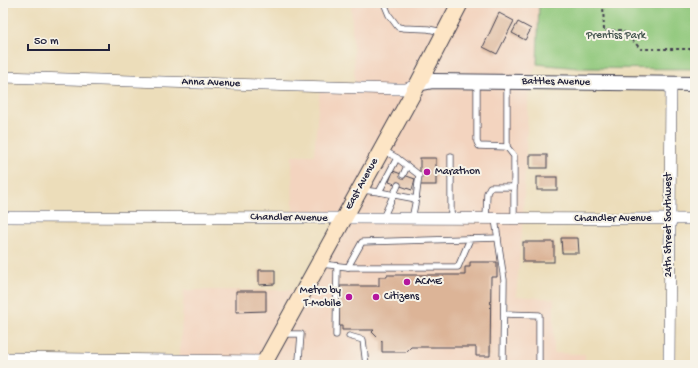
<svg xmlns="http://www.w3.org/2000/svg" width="698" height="368" viewBox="0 0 698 368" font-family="'Gochi Hand',sans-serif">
<rect width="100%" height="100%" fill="#f7f3e8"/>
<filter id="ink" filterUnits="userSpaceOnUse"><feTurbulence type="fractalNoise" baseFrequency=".025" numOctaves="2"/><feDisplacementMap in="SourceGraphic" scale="8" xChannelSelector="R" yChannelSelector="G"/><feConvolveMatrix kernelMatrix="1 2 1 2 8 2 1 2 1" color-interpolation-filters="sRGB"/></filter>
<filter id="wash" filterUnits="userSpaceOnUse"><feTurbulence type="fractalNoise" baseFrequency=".012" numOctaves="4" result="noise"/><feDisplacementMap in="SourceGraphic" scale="16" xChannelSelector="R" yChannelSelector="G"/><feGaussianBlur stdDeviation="0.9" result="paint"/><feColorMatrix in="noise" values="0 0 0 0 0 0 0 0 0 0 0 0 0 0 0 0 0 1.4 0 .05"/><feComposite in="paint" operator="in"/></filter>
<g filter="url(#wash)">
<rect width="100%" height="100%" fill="#ecddba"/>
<!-- built -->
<polygon fill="#f3d4bf" points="351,3 539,3 537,64 529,82 523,219 516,296 554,299 554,353 585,354 585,365 179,365 184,290 305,290 343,219 293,218 292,155 314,155 320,86 355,87"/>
<!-- green -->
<polygon fill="#90c87c" stroke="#59755c" points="539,3 695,3 695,69 579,68 537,64"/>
<g id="blocks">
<!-- building -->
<g fill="#dcb497">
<polygon points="499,13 514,21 497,54 483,47"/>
<polygon points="518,22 531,29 525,40 512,33"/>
<rect x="530" y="155" width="17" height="13"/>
<rect x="420" y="158" width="16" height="27"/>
<polygon points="393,171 415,179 412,190 389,182"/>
<rect x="537" y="177" width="20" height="13"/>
<polygon points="561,238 578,238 579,253 562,253"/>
<rect x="523" y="242" width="31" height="20"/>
<polygon points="470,262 497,262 497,277 491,277 490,356 476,356 476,347 411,347 406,352 382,352 382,340 381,341 372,332 374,330 342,330 342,326 339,326 339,291 340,291 340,286 379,286 379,277 387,277 387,275 465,275 465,267 470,267"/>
<polygon points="259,270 275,270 275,284 259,285"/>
<polygon points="236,291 266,291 266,311 236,312"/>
</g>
</g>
</g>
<g filter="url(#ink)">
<use href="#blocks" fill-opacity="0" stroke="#403e4e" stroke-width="1"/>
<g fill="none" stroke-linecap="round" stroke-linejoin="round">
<defs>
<g id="service">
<polyline points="384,3 389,15 398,27 404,28 428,29 443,32"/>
<polyline points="477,82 477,142 479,146 507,147"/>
<polyline points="507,82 507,147 514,156 514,187"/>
<polyline points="403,175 407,166"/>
<polyline points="362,190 379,192 397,158 383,150"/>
<polyline points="379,192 416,199 419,175 397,158"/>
<polyline points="383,218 398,185"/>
<polyline points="412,219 416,199"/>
<polyline points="451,219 451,156"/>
<polyline points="486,219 487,193 490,187 514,187 514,219"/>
<polyline points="495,219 504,280 503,362"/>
<polyline points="470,239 458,267 348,267 362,242 498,238"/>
<polyline points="321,264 348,267"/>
<polyline points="504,314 539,315 539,361"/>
<polyline points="282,334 301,334 299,360 294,365"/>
<polyline points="336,335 337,266"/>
<polyline points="349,336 363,340 366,365"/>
</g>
<g id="minor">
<polyline points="3,77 395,89 406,89 418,84"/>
<polyline points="3,217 695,219"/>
<polyline points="3,358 265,361"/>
<polyline points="669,365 671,84"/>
</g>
<polyline id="tertiary" points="418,84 433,81 695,84"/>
<polyline id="secondary" points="263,365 418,84 460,3"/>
</defs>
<!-- service casing -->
<use href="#service" stroke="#403e4e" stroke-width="7"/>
<!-- minor casing -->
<use href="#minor" stroke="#403e4e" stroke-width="12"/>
<!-- tertiary casing -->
<use href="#tertiary" stroke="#403e4e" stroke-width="16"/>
<!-- secondary casing -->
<use href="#secondary" stroke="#403e4e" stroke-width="18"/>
<!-- path -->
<polyline stroke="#403e4e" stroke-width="2" stroke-dasharray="3 3" stroke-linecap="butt" points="603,3 604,31 622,30 641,49 695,49"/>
<!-- service -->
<use href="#service" stroke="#fff" stroke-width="5.5"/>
<!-- minor -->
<use href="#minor" stroke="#fff" stroke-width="11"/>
<!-- tertiary -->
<use href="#tertiary" stroke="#fff" stroke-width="14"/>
<!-- secondary -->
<use href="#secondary" stroke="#fde5c5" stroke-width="16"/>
</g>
</g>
<!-- markers -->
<g fill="#b5179e" stroke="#f7f3e8" stroke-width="1.5">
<circle cx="427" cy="172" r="4"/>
<circle cx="407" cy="282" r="4"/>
<circle cx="349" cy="297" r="4"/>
<circle cx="376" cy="297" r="4"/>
</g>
<g text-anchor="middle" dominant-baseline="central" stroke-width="4" stroke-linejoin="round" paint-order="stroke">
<!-- park labels -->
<g font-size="11" fill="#43544e" stroke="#f7f3e8">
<text x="616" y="36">Prentiss Park</text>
</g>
<!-- street labels -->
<g font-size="11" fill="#22223b" stroke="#f7f3e8">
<text transform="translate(556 82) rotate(1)">Battles Avenue</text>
<text transform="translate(211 83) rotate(2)">Anna Avenue</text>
<text transform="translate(362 184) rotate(-61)">East Avenue</text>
<text transform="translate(289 218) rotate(1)">Chandler Avenue</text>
<text x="613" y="219">Chandler Avenue</text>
<text transform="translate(669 225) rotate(-90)">24th Street Southwest</text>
</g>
<!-- poi labels -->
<g font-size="11" fill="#22223b" stroke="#f7f3e8" text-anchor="start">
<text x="435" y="172">Marathon</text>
<text x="415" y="282">ACME</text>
<text x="341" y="291" text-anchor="end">Metro by<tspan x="341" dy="13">T-Mobile</tspan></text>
<text x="384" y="297">Citizens</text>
</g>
</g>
<!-- margin -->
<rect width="698" height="368" fill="none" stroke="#f7f3e8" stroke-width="16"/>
<!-- scale -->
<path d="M28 44v6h81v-6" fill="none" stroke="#22223b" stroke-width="2"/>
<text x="34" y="44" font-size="12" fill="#22223b" stroke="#f7f3e8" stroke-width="3" paint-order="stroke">50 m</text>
</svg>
